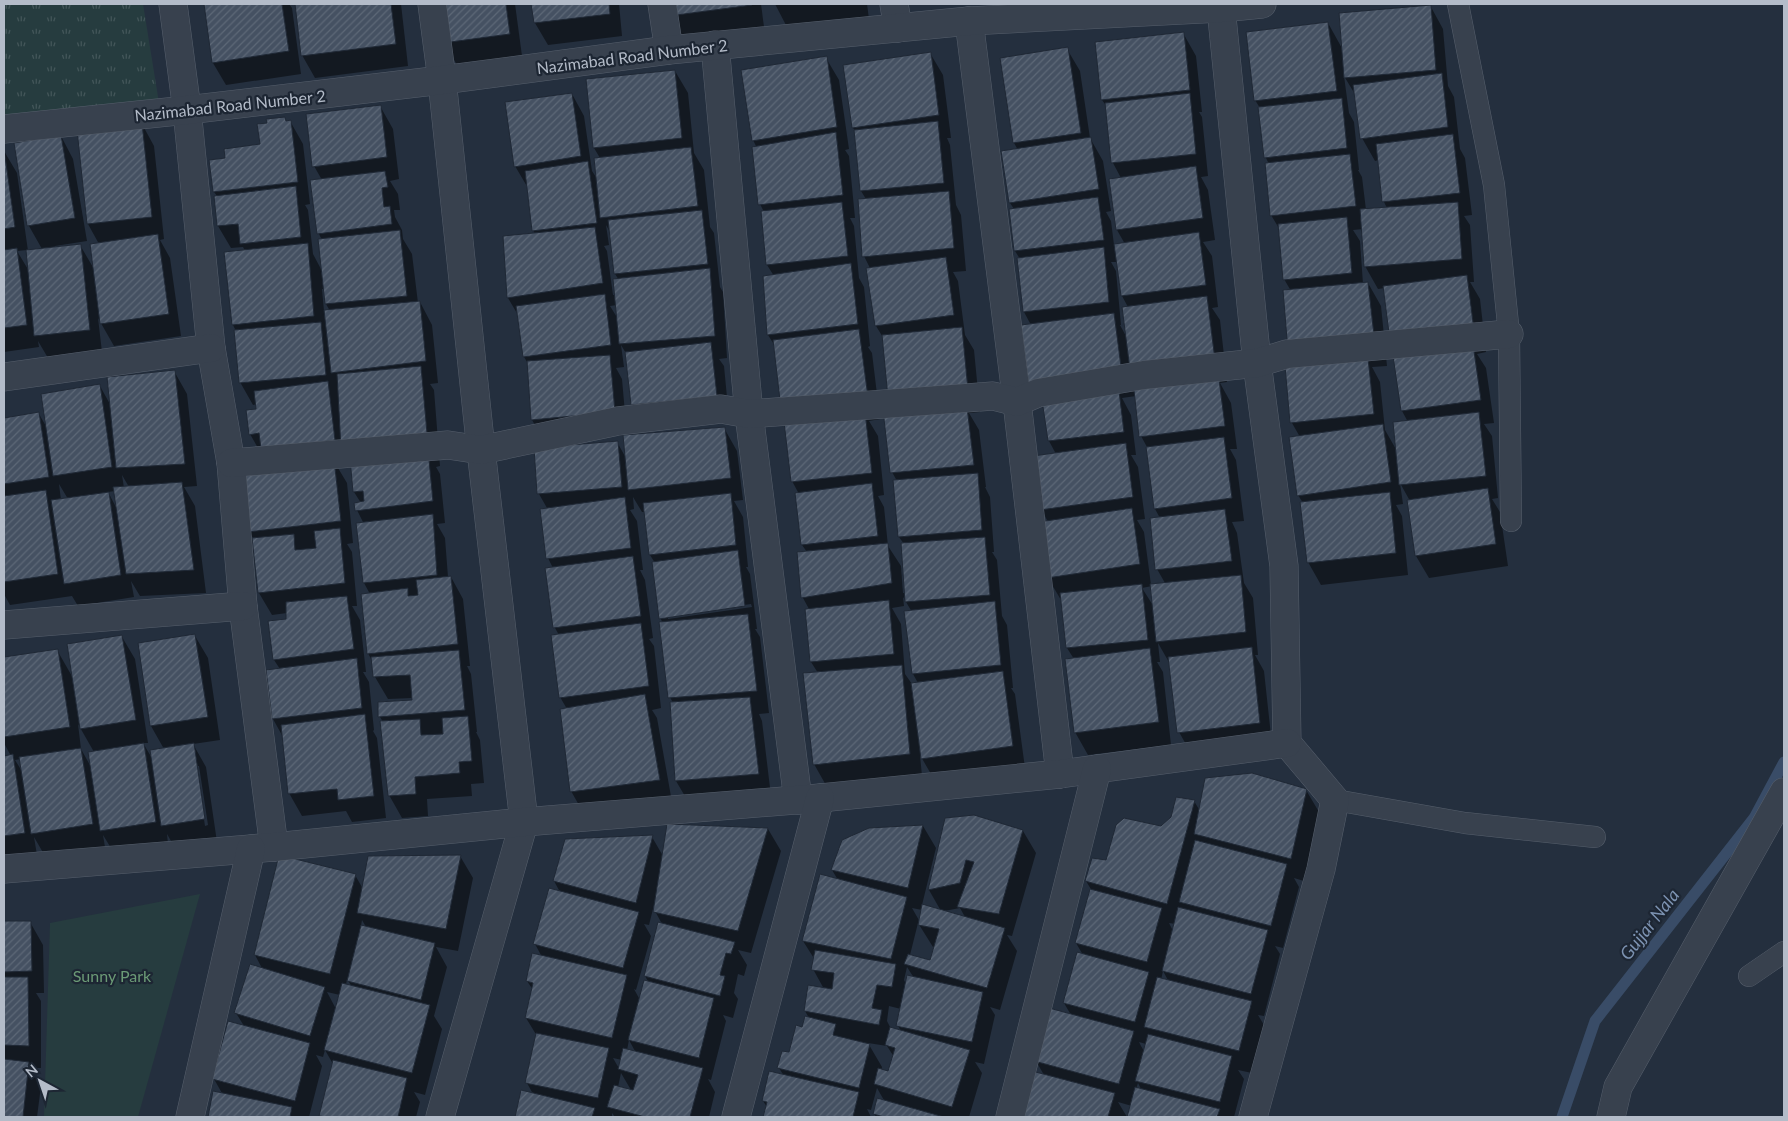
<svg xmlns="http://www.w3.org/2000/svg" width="1788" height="1121" viewBox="0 0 1788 1121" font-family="Lato,sans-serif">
<defs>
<pattern id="grass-tufts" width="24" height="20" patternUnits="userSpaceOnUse" patternTransform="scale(1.25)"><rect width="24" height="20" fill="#263c3f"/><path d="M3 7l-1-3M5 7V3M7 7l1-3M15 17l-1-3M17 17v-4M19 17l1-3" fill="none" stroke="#435659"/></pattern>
<pattern id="building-hatch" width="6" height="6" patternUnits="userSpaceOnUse" patternTransform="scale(1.25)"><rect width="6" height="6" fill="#455162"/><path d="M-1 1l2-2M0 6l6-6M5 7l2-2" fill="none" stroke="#5d6877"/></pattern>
</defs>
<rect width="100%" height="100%" fill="#242f3e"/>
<!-- grass -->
<polygon fill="url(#grass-tufts)" points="4,4 143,4 159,103 4,116"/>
<!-- park -->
<polygon fill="#263c3f" points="200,894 138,1117 44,1117 50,923"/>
<!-- shadow -->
<g fill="#0007" fill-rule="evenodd">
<polygon points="205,4 289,4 292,8 301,74 226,85 213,63"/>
<polygon points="296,4 401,4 408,66 315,78 302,55"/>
<polygon points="439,4 515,4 522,56 457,65 444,42"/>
<polygon points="532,4 619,4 622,36 548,45 535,23"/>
<polygon points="669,4 761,4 764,27 683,38 670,16"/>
<polygon points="775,4 867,4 869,19 788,29"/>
<path d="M1431,7L1443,29L1448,86L1454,97L1460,149L1465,158L1472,215L1464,216L1470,225L1474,282H1470L1480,299L1486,352L1477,354L1486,368L1494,423L1484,424L1492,436L1498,498L1492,499L1500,512L1508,566L1429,578L1416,556L1408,501H1410L1400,483L1403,504L1396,505L1402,516L1408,575L1321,585L1308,562L1303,503L1298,495L1300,437L1292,423L1291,291L1284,279L1280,230L1271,215L1269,164L1266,158L1260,108L1255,100L1328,23L1343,50ZM1344,76L1356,96L1362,138L1375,161L1379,160L1384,202L1387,208L1366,210L1362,177L1358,170H1359L1354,122L1349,113ZM1363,229L1365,266L1378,289L1385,288L1402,411L1408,422L1397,451L1385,430L1380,382L1372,367L1387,366L1381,306L1368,283L1363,284L1360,241L1353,230Z"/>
<path d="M1183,33L1196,56L1202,112H1199L1202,117L1208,176L1201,177L1208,190L1215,240L1203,242L1212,256L1218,307L1212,308L1220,320L1227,382L1220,383L1231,403L1237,449H1230L1236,460L1244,521L1232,522L1237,533L1244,583L1253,598L1258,655H1255L1264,671L1272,745L1192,755L1179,732L1170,664L1158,643L1160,662H1157L1163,672L1171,745L1088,755L1075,732L1074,659L1067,648L1062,600H1061L1048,578V522L1042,510L1056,454L1049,441L1045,408H1043L1030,386L1031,325L1024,312L1020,259L1015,251L1014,209L1010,203L1018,150L1014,143L1001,59L1067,49L1080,71L1090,138L1103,161L1111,211L1106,212L1111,221L1114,245L1125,244L1117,230L1121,178L1113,163L1107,107L1102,100ZM1111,262H1117L1122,296L1128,307L1127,338L1120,325H1121L1116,271ZM1131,369L1143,390L1133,391ZM1136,396L1141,436L1147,447L1155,509L1160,518L1157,569L1165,583L1151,585L1144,532L1137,520L1145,519L1138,467L1131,455H1136L1131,415L1122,398ZM1152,586L1154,607L1142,588Z"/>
<path d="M930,53L943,75L951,138H947L950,145L956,205L961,215L966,271L953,272L958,281L965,335L974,350L980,412L969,413L979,430L986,487H985L990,497L994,552H992L997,560L1002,616L1007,625L1013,688H1011L1015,694L1025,768L935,781L920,755L922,776L827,787L814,764L818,673L811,662L809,609L803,598L807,552L802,545L799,494L792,481L775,346L768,335L774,276L767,265L764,212L760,204L757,148L753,140L826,58L839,80L849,149L845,150L849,156L855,218H850L854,226L859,278L864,287L870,346L868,347L872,353L880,419L869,421L878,436L884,495L878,496L884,507L888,546L901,566L903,593H905L904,544L899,537L897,481L892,472L897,411L884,339L876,326L870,268L864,256L866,199L861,191L856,132L853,128ZM903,597L912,612L913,674L918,683L912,684L905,674L901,624L892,608L904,606Z"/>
<path d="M675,71L688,93L694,153L704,170L710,227L714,233L720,287L723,292L727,358L719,359L724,366L729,418L645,427L632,405L627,355L621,345L624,367L616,368L622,379L627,436L724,428L737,451L743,500L734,501L743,517L748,567H746L750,574L757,629H755L760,637L769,713L759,714L762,721L771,796L689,803L676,781L673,703L670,697L663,623L660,618L655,563L650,555L645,512H642L633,497L634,509L630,510L637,521L643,570H640L645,580L653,638L649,639L654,646L661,708L652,710L657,718L672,802L584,814L571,791L567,709L560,697L559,635L555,628L553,568L548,558L547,508L539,494L535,449L617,442L626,458L625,435L545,442L532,420L529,365L524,357L518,315L508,298L504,237L535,234L533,230L528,188L515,166L572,94L584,116L592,171L598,180L600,158L594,148L587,80ZM606,225L611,234L615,274L619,280L616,295H613L607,251L604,246L609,245ZM617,305L618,319L610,306ZM751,604L752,607L668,619V616Z"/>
<path d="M380,106L393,129L399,179L390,181L398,194L400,210H394L395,217L402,230L403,239L412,254L418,303L420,302L432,325L438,383L430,384L434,390L440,466L436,467L440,474L445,523L437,524L445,538L448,577H451L463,599L470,666H467L471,674L477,732H476L480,740L484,783L471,784L472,796L427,799L428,816L402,818L389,795L383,722L380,717L413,701V698L388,699L375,677L373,663L368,653L370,594L364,583V524L357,510L361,503L354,492L352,466L335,463L347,483L353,543L347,544L352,552L357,606H352L360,620L366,672H363L369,682L374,730L373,731L377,738L386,818L352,822L346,811L302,816L289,793L283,737L273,719L280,669L274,660L288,620L287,613L272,615L259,593L253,538L249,532L263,457L250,434L257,410V404L253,405L240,382L236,331L233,325L245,251L243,247L231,248L218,226L217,196L214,192L227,159L261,145L268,124L284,118L287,122L290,121L303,144L310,204L305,205L308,210L313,254L322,271V240L319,234L322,180L314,166ZM322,289H324L326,304L330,311H324Z"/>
<path d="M142,124L154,146L164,239L160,240L170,258L181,336L114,346L98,318L102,352L48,358L38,341L39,347L4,352V151L17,173L28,251L42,249L29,226L61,136L73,159L87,241L55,246V248L80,245L94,269L99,244L88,224ZM27,250L29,271L17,251Z"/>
<path d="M174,371L187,394L197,486L184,487L195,506L206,593L140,596L131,581L134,597L78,606L72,596L10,605L4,594V419L39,414L47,428L100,386L111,406ZM122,475L129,487L124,488ZM59,484L68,499L61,500ZM115,491L117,509L108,492Z"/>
<path d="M195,636L208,658L220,740L193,744L206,767L217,842L175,848L167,834L168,844L114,853L103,835L105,847L45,856L34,837L37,855L4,860V752V757L11,756L4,743V658L57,650L73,678L122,637L135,659L148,743H143L153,760L164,749L151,726L139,644ZM78,724L94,752L91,767L81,749ZM21,759L23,773L15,760ZM196,766H199L208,825L205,826Z"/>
<path d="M1306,790L1319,812L1304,881L1294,878L1299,887L1283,948L1275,946L1280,954L1264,1016L1258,1015L1264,1025L1252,1073L1238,1070L1244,1079L1234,1117H1129L1132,1106L1118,1102L1127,1117H1020L1044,1075L1036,1061L1071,1015L1064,1003L1083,955L1076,943L1092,891L1086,881L1107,862L1162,827L1194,801L1200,811ZM1169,923L1175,924L1173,931ZM1163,971L1169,982L1161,980ZM1139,1042L1146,1044L1144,1051L1141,1046ZM1138,1083L1142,1091L1136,1089Z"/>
<path d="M946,819L1023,831L1036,853L1012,936L1007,935L1017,951L1000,1010L990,1007L995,1015L984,1064L975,1062L982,1073L969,1117H876L874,1113L885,1102L877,1088L871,1110L867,1109L871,1117H764L767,1107L763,1101L784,1076L779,1068L790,1053L809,1018L805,1011L824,989L813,969L815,960L803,941L838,880L832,870L923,826L936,848L922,905L941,911L929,890ZM912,908L922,910L920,922ZM960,908L965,917L944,911ZM918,923L933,947L935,948L931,962L910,955ZM907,967L914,978L906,984L904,980ZM889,1006L901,1009L898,1025L901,1032L891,1029L887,1021ZM868,1043L887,1046L894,1057L889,1073L881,1071L882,1067Z"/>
<path d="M768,829L781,851L751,953L738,950L747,965L744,976L738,974L734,993L738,999L733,1018L723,1015L726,1021L711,1080L708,1079L715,1092L709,1117H615L612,1113V1117H516L522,1092L533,1094L527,1083L537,1036L526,1018L533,990L527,981L542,957L535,944L560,892L554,881L566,840L652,837L663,856ZM654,905H656L655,911L662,924L645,976L649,983L640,1000L634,989L636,990L651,936L644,924L649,925ZM629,1040L636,1053L627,1050ZM613,1058L622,1060L619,1068L617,1065ZM621,1073L631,1090L618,1087Z"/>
<path d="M460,856L473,878L458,951L436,947L447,967L434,1016L442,1029L425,1095L414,1092L420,1102L416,1117H322L321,1115L333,1064L325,1050L323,1057L316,1055L322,1066L309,1117H209L214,1093L223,1095L214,1079L244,1026L236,1013L263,970L255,955L355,875L363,889ZM362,920L366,927L361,926ZM347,979L352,987L346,985ZM327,992L340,995L336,1009Z"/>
<polygon points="30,922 43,945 44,993 36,993 41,1001 41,1068 30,1068 41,1086 37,1117 4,1117 4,923"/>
</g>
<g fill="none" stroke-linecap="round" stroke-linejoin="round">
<!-- stream -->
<polyline stroke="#394c67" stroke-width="11" points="1562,1117 1595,1021 1754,818 1784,762"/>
</g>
<!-- building -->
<g fill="url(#building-hatch)" stroke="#1f2835">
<polygon points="204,4 282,4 289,51 212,63"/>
<polygon points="295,4 391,4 396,44 301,56"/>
<polygon points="438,4 506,4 510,34 443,43"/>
<polygon points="531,4 609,4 610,14 534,23"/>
<polygon points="667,4 752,4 752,5 669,16"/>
<polygon points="1431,5 1436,70 1344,78 1339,13"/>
<polygon points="1328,22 1337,91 1254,101 1246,32"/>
<polygon points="1184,32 1190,90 1101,100 1095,42"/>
<polygon points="1068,47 1081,133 1013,143 1000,58"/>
<polygon points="931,52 939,115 852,128 843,65"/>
<polygon points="827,56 837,127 752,141 741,70"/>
<polygon points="675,70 682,138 593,148 586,79"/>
<polygon points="1442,73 1448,127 1360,139 1353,85"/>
<polygon points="572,93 581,156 514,167 505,102"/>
<polygon points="1190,93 1196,154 1111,163 1105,103"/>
<polygon points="1342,98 1347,148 1264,158 1258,107"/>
<polygon points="381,105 387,157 312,167 306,114"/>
<polygon points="285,117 286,121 291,120 298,182 213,192 209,160 225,158 224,149 260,144 257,124 267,123 266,119"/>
<polygon points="938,121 944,183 860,191 854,130"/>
<polygon points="142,123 152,217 87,224 77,130"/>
<polygon points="836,132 843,195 758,205 752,147"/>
<polygon points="1453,134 1460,193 1382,202 1376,144"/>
<polygon points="61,135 75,218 27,226 14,143"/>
<polygon points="1091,137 1099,189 1009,203 1001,151"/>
<polygon points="691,147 698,206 600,218 594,158"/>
<polygon points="4,149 15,227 4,229"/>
<polygon points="1350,154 1356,206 1270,216 1265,163"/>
<polygon points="588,161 597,223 532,231 525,171"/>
<polygon points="1196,166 1203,218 1116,230 1109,179"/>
<polygon points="385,171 388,187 382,188 384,207 390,206 392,224 317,234 310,180"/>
<polygon points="296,186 301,237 240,244 238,224 217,226 214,196"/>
<polygon points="949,191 954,248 862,257 858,199"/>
<polygon points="1098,197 1104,240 1014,251 1009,209"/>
<polygon points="842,202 848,256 766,265 761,211"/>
<polygon points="1458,202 1462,259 1364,267 1360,209"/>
<polygon points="702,210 708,264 614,274 608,220"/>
<polygon points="1347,217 1352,273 1283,280 1278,224"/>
<polygon points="595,227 603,283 507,298 503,236"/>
<polygon points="400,230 407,296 325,304 318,239"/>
<polygon points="1199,232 1206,285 1121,296 1114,244"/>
<polygon points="158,234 169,314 100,324 90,244"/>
<polygon points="308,243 314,316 232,325 224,252"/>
<polygon points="81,244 90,330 34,336 26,250"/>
<polygon points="1104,247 1109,302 1023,312 1017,258"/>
<polygon points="17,248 27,325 4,328 4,250"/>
<polygon points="946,257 954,315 875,326 866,268"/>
<polygon points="851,263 858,324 767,335 763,276"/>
<polygon points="710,268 715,336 619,344 613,279"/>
<polygon points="1467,275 1474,330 1390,341 1383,286"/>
<polygon points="1368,282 1375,344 1288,352 1283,290"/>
<polygon points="605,294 611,345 523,357 516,306"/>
<polygon points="1207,296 1215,360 1130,370 1122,307"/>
<polygon points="420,301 426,361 331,373 324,310"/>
<polygon points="1114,313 1122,374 1029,386 1021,325"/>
<polygon points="321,322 326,375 239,383 234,330"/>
<polygon points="962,327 968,390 888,398 882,335"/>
<polygon points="859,329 868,397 781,409 773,340"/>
<polygon points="711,342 717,396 631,405 625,352"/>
<polygon points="1473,344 1481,400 1401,411 1393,356"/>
<polygon points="610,355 615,412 531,420 527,361"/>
<polygon points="1368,358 1374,414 1290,423 1285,366"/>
<polygon points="421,366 428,444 341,449 337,374"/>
<polygon points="175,370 185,464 116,468 107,377"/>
<polygon points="1219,379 1225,426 1139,437 1134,390"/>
<polygon points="328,381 335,440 261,449 259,433 249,435 246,410 256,409 254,391"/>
<polygon points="100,384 112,467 53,476 41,394"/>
<polygon points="1119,391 1124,432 1048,441 1042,400"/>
<polygon points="967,407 974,465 890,473 883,410"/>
<polygon points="39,412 49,477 4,484 4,418"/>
<polygon points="865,412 872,473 791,482 784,422"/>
<polygon points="1479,412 1486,476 1399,485 1393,422"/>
<polygon points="1383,424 1391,482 1297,496 1289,437"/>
<polygon points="725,427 731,478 628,490 623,435"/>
<polygon points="1224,437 1232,498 1154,509 1146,447"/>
<polygon points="618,441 622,487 537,494 534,448"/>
<polygon points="1126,443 1133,497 1040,510 1033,456"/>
<polygon points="428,450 433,501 355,511 354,503 364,501 363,491 353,492 350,459"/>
<polygon points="334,459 341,521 248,532 242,466"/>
<polygon points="978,473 982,530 898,537 893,480"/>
<polygon points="182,482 194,570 126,574 113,487"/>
<polygon points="872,483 878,536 801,545 795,493"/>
<polygon points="1488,488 1496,544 1415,556 1407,500"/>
<polygon points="46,490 58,574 4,582 4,496"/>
<polygon points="109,492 121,575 64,584 51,500"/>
<polygon points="1390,492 1396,553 1307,563 1300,502"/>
<polygon points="731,493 736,545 649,555 643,503"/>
<polygon points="625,497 631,548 546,559 540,509"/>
<polygon points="1132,508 1140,564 1047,578 1039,522"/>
<polygon points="1225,509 1232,561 1155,570 1150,518"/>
<polygon points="433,514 437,575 363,583 356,523"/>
<polygon points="340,528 345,583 258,593 252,538 294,534 295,550 316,548 314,531"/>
<polygon points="985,537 990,595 905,602 901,543"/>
<polygon points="888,543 892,583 801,598 797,552"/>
<polygon points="738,550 745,606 659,619 652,562"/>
<polygon points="633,556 641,616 553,628 545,568"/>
<polygon points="1241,575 1246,632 1156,642 1150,584"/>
<polygon points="451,576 458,644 367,654 361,594 408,588 408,596 418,595 416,580"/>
<polygon points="1142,584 1148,640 1066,648 1060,593"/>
<polygon points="347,596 354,649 273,660 268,621 286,619 286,602"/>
<polygon points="889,600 894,654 810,662 805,609"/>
<polygon points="995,601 1001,665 912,674 904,611"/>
<polygon points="748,614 757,691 668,698 659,622"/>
<polygon points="641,623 649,686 559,698 551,635"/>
<polygon points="195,634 208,717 150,726 138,643"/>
<polygon points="122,635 136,720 80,729 67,644"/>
<polygon points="1252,647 1260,723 1177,733 1168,657"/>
<polygon points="1150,648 1159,722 1074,733 1065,659"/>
<polygon points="58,649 70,727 4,737 4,657"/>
<polygon points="459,650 465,710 378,717 378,702 412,700 410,675 373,677 371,657"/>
<polygon points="357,658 362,708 272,719 266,670"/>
<polygon points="902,665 910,754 813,765 803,673"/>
<polygon points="1003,671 1013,746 921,759 911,683"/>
<polygon points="645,694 660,780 570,792 560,709"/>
<polygon points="750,697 759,774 675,781 670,702"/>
<polygon points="365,714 374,796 338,800 337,789 288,794 281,725"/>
<polygon points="468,716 472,761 459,762 460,773 415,777 416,794 388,796 380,721 420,719 421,735 443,734 442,718"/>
<polygon points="144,743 156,822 100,831 88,752"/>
<polygon points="194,743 205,819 161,826 150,750"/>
<polygon points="81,748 93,824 31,834 19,757"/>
<polygon points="13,754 25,833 4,836 4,756"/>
<polygon points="1252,773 1307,789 1291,859 1194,834 1205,778"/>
<polygon points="1176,797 1195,800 1167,904 1085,881 1092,858 1106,860 1116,825 1124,818 1161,826 1171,817"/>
<polygon points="974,815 1023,830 999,914 957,907 974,862 966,860 960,883 928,890 945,818"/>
<polygon points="667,824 768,828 738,931 653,912"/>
<polygon points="923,825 908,888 831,870 842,840 869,828"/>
<polygon points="653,835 636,903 553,881 565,839"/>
<polygon points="1195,840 1287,864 1271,926 1179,902"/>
<polygon points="279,855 356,874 330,974 254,955"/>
<polygon points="461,855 446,929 357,913 368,856"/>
<polygon points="820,874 907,897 891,959 802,941"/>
<polygon points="549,888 639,912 623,968 533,944"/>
<polygon points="1090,889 1162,908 1147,962 1075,943"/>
<polygon points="922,904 1005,928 987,988 904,964 908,954 930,960 939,929 918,925"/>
<polygon points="1178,907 1268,930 1251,994 1162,971"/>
<polygon points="4,921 31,921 32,971 4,972"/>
<polygon points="658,922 735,942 731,954 726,953 720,975 725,976 720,996 644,976"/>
<polygon points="361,925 435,943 421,1000 347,981"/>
<polygon points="815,950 896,964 892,987 877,985 872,1008 882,1010 879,1025 804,1011 808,985 832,989 834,973 811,970"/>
<polygon points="1077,952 1149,972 1135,1022 1063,1003"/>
<polygon points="532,953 627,975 612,1038 525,1018 533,983 526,981"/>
<polygon points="250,964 325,987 310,1036 234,1013"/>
<polygon points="907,975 983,992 972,1042 896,1026"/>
<polygon points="4,977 28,977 29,1046 4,1045"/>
<polygon points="1157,977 1252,1001 1239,1051 1144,1027"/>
<polygon points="644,980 714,998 699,1058 628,1040"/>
<polygon points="342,983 430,1005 412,1073 324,1050"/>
<polygon points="1049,1008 1134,1031 1119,1084 1034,1061"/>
<polygon points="805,1016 836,1024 833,1035 870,1044 859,1088 777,1068 782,1051 789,1052 796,1025 802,1027"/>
<polygon points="228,1021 310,1043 295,1101 212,1079"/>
<polygon points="890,1027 970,1050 952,1107 874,1084 878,1068 888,1071 895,1048 885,1045"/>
<polygon points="536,1033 609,1048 598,1098 525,1083"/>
<polygon points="1148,1034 1232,1056 1220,1102 1135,1081"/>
<polygon points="623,1048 703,1068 690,1117 645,1117 607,1107 614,1085 633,1090 638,1075 618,1069"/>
<polygon points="4,1059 29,1062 23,1117 4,1117"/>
<polygon points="333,1060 407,1078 398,1117 326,1117 319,1116"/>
<polygon points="769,1071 859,1092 853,1117 763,1117 767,1102 762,1101"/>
<polygon points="1032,1071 1115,1093 1108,1117 1019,1117"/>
<polygon points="1135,1087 1220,1109 1217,1117 1127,1117"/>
<polygon points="521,1090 595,1108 592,1117 515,1117"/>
<polygon points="213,1091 292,1107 290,1117 208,1117"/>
<polygon points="877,1098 944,1117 884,1117 873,1114"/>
</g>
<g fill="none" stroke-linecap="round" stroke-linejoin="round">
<defs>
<g id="service">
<polyline points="1458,4 1494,185 1509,334 1511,521"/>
<polyline points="1335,800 1465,823 1595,837"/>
<polyline points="1749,976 1784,952"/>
</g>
<g id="minor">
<polyline points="173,4 187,110 211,348 231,463 243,606 274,847"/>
<polyline points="432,4 442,80 481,450 524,822 440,1117"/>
<polyline points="662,4 669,50"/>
<polyline points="894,4 898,28"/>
<polyline points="1221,8 1257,363 1284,566 1287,743 1335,800 1321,869 1253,1117"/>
<polyline points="969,21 1017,402 1060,774"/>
<polyline points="715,45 749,414 798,800"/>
<polyline points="4,129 187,110 442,80 669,50 969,21 1221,8 1262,4"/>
<polyline points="4,377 211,348"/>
<polyline points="231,463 448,445 481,450 618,421 721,409 749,414 993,396 1017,402 1038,393 1144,375 1257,363 1287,354 1509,334"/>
<polyline points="4,625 243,606"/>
<polyline points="4,869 274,847 524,822 820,798 1060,774 1287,743"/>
<polyline points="190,1117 251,849"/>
<polyline points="736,1117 820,798"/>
<polyline points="1010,1117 1097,769"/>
<polyline points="1611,1117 1618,1087 1784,792"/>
</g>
</defs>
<!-- service casing -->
<use href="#service" stroke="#565f6c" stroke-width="22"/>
<!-- minor casing -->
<use href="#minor" stroke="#565f6c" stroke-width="29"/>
<!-- service -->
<use href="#service" stroke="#38414e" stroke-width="21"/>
<!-- minor -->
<use href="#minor" stroke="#38414e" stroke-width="28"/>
</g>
<g text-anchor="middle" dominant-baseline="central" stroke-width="4.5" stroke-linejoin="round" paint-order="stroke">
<!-- street labels -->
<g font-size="16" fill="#b4bcc9" stroke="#1d2633">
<text transform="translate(632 56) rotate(-7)">Nazimabad Road Number 2</text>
<text transform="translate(230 105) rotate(-6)">Nazimabad Road Number 2</text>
</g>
<!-- park labels -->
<g font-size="16" fill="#6b9a76" stroke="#1d2633">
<text x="112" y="975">Sunny Park</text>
</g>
<!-- water labels -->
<g font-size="18" font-style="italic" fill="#7c92b1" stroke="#1d2633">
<text transform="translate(1649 924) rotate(-52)">Gujjar Nala</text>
</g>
</g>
<!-- border -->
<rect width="1788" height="1121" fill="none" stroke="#b4bcc9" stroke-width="10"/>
<!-- north arrow -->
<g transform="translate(40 1081) rotate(320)" stroke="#1d2633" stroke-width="4" paint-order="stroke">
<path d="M0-4L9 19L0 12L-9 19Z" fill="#b4bcc9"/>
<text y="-8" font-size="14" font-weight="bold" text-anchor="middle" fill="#b4bcc9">N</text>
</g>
</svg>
